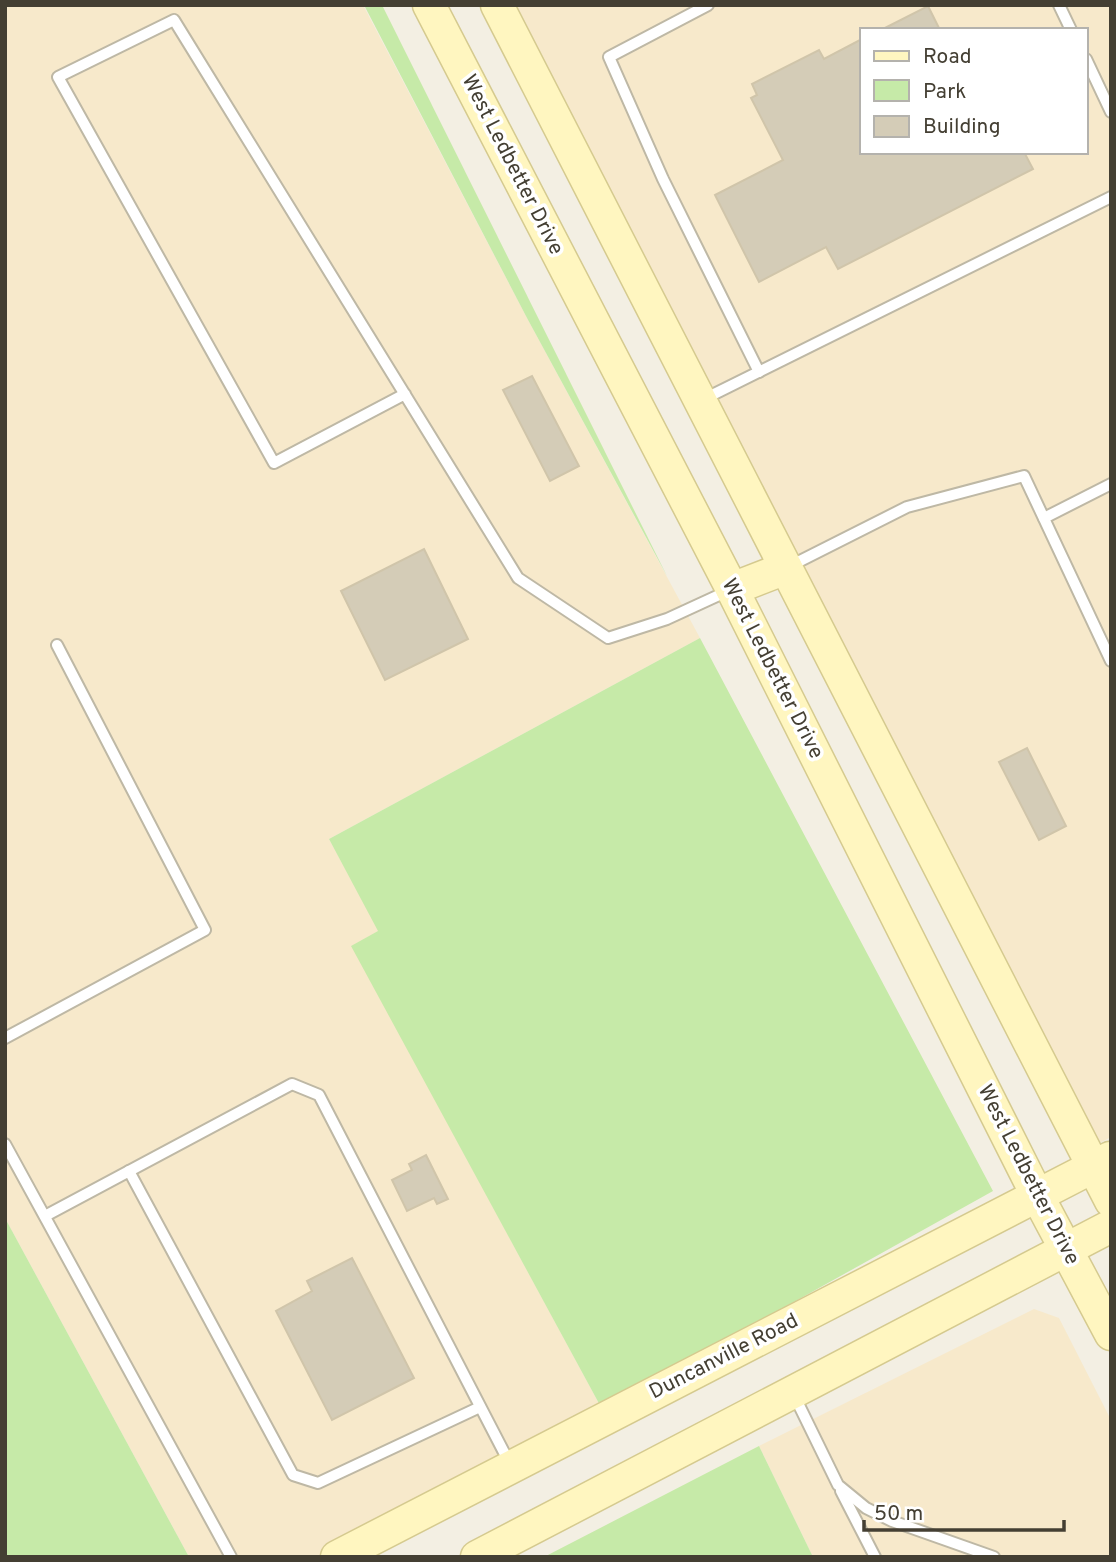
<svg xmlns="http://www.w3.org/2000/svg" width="1116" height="1562" viewBox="0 0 1116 1562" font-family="Overpass,sans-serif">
<rect width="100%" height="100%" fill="#f3efe3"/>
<!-- commercial -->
<g fill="#f7e9cb" fill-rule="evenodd">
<polygon points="5,5 363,5 527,318 700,638 329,839 379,931 352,946 602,1409 329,1557 189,1557 5,1218"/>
<path d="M512,5H1111V1137L1094,1146ZM862,30H1086V152H862Z"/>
<polygon points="1034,1309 1059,1318 1111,1420 1111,1557 813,1557 759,1446"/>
</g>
<!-- green -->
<g fill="#c6eaa8">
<polygon points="364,5 382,5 667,576 527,318"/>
<polygon points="700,638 993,1191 602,1409 351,946 378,931 329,839"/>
<polygon points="5,1218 189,1557 5,1557"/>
<polygon points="759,1446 813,1557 544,1557"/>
</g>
<!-- building -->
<g fill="#d4ccb7" stroke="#d0c5aa" stroke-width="2">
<polygon points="928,6 940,30 881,30"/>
<polygon points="862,39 862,152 1024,152 1033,169 838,269 826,247 759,282 715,195 783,160 751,98 757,95 752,84 819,50 824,59"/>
<polygon points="532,376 579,466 550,481 503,390"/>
<polygon points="424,549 468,639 385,680 341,591"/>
<polygon points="1027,748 1066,826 1039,840 999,762"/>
<polygon points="426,1155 448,1199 437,1204 434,1198 407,1211 392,1180 412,1170 409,1164"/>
<polygon points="352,1258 414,1378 332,1420 276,1311 312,1291 307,1281"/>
</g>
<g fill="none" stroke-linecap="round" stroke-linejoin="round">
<defs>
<g id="service">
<polyline points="708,5 609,57 663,179 759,372"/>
<polyline points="1059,5 1071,30"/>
<polyline points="1086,59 1111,112"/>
<polyline points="405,394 274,463 58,77 174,20 518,578 608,638 667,619 730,590"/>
<polyline points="702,400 1111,197"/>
<polyline points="1044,518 1111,484"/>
<polyline points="788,567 907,507 1024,476 1111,661"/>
<polyline points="5,1038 205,930 57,645"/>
<polyline points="5,1144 231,1557"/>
<polyline points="129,1171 293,1475 318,1483 480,1407"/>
<polyline points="45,1216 292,1084 319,1095 510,1464"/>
<polyline points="794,1395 838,1485 866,1508 892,1521 994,1557"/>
<polyline points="841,1491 875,1557"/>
</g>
<g id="secondary">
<polyline points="429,5 732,589 1037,1195 1111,1334"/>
<polyline points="497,5 1111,1201"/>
<polyline points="732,589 786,568"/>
<polyline points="337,1557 1110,1158"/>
<polyline points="477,1557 1111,1226"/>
</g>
</defs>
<!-- service casing -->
<use href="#service" stroke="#beb8a5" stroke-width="14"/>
<!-- secondary casing -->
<use href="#secondary" stroke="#d5ca8f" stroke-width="35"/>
<!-- service -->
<use href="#service" stroke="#fff" stroke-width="10"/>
<!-- secondary -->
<use href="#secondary" stroke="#fff6c0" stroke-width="32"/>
</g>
<g text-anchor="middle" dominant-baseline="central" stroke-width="7" stroke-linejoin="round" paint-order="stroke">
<!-- street labels -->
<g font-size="21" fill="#443f33" stroke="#fff">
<text transform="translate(512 165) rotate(63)">West Ledbetter Drive</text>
<text transform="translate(772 669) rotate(63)">West Ledbetter Drive</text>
<text transform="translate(1028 1175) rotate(63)">West Ledbetter Drive</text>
<text transform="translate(724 1357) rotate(-27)">Duncanville Road</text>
</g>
</g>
<!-- border -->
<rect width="1116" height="1562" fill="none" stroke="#443f33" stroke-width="14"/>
<!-- legend -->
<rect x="860" y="28" width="228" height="126" fill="#ffffff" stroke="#b4b2ad" stroke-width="2"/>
<rect x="874" y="51" width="35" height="10" fill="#fff6c0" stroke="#b4b2ad" stroke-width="2"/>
<text x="923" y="63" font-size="21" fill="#443f33">Road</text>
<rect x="874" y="80" width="35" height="21" fill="#c6eaa8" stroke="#b4b2ad" stroke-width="2"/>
<text x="923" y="98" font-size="21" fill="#443f33">Park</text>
<rect x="874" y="116" width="35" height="21" fill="#d4ccb7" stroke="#b4b2ad" stroke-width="2"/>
<text x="923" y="133" font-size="21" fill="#443f33">Building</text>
<!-- scale -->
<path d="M864 1520v10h200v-10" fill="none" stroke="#443f33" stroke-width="3.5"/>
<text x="874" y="1520" font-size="21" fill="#443f33" stroke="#ffffff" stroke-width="5" paint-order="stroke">50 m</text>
</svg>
